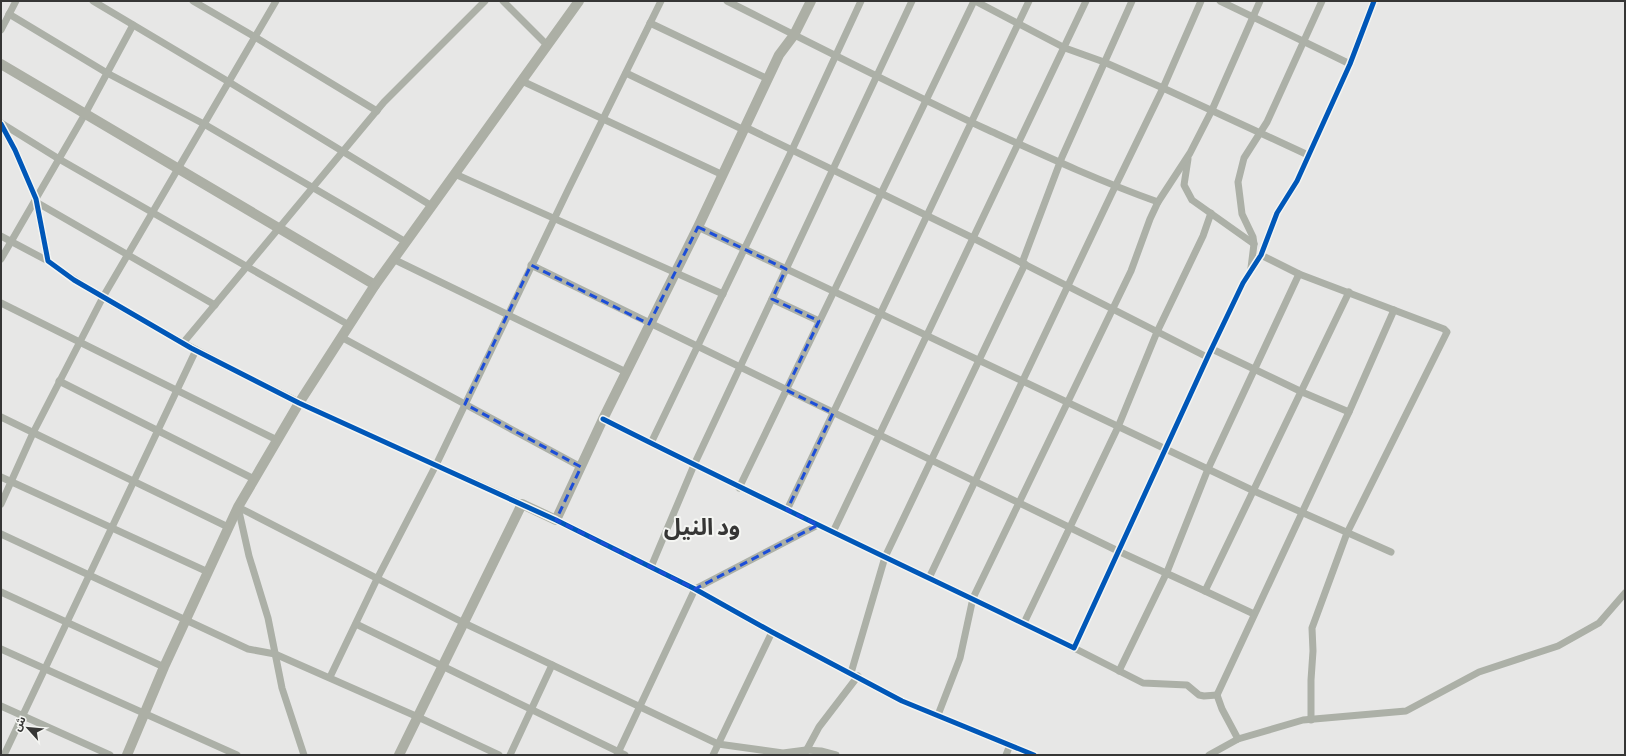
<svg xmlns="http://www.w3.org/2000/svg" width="1626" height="756" viewBox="0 0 1626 756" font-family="'Sofia Sans Condensed','Noto Sans Arabic',sans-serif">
<rect width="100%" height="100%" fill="#e7e7e6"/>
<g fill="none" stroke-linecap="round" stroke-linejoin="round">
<!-- street -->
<g stroke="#acb0a7" stroke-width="7">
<polyline points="93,1 229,82 432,206"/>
<polyline points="193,1 255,37 377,111"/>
<polyline points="503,1 547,45"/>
<path d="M727,1C813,44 899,88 986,129C1043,155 1099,181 1158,202"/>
<polyline points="975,1 1065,48 1104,62 1163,88 1308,155"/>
<polyline points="1220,1 1350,64"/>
<polyline points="9,14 107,73 204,124 406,242"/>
<polyline points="650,23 768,79"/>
<polyline points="1,30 16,1"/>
<polyline points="626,73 744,130"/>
<polyline points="522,81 723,175"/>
<polyline points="1,123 59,159 349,325"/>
<path d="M1,124L15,150L36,199L48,261C81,286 117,305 153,326C272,394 398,448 522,504"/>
<polyline points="745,127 973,238 1207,357"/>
<polyline points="1188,159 1184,185 1192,200 1254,244"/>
<polyline points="455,174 723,294"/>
<polyline points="36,202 215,305"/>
<polyline points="698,227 1254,491 1391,552"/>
<polyline points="1,236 48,261"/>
<polyline points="1261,255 1299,274 1444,329 1447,332 1347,533 1312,628 1313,651 1311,680 1311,720"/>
<polyline points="1,259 85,114 133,25"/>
<polyline points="393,259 626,372"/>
<polyline points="1022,263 1062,157 1132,1"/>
<polyline points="531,265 1118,551 1205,591 1349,292"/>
<polyline points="1251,268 1254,244 1253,237 1242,214 1238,182 1244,158 1267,122 1322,1"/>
<polyline points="772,299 819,321"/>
<polyline points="1,303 277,440"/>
<polyline points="341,337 581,467"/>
<polyline points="183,343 384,102 485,1"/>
<polyline points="1212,349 1302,392 1349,412"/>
<polyline points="59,381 254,479"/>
<polyline points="1,417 228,527"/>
<path d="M603,419C759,498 917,572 1074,648L1210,352L1243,283L1261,255L1277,213L1297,181L1350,64L1374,1"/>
<polyline points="651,443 792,150 861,1"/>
<polyline points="1,477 208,572"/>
<polyline points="739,488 974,1"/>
<polyline points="1,504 33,433 103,297 276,1"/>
<polyline points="238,507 464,623 718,744 783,753 806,750 821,751 836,755"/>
<polyline points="238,507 249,556 268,618 282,688 304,755"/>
<polyline points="787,510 1029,1"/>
<polyline points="556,520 695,589 772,632 902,701 1034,755"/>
<polyline points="833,532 1086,1"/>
<polyline points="1,534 248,649 275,654 418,717 499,755"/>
<polyline points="651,567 694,465 912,1"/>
<polyline points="929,578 1112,193 1163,88 1201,1"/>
<polyline points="1205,591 1254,614"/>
<polyline points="1,592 164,667"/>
<polyline points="1024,623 1118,427 1157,332 1203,236 1211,213"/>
<polyline points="356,624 625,755"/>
<polyline points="1074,648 1143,683 1187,685 1199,695 1204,696 1217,695 1222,709 1238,739"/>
<polyline points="1,649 237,755"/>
<polyline points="1119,671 1167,572 1208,469 1299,274"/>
<polyline points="851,673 885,557 1025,264"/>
<polyline points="330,677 377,579 436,465 569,188 661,1"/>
<polyline points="1217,695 1349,412 1394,310"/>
<polyline points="1,706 110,755"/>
<polyline points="938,715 960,658 973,598 1131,271 1150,219 1158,202 1190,153 1212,110 1260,1"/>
<polyline points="805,753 819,727 858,676"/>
<polyline points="4,755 196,350"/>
<polyline points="510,755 552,665"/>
<polyline points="617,755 695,589 818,525"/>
<polyline points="713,755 772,632"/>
<polyline points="1006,755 1010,745"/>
<polyline points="1209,755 1238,739 1303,720 1406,711 1479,672 1558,646 1599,623 1625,593"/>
</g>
<!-- secondary -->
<g stroke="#acafa5" stroke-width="10">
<polyline points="1,64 375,285"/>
<polyline points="127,755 164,667 238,507 299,403 375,285 579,1"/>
<polyline points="399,755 522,504 556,520 603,419 698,227 779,55 794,35 811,1"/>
</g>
<defs>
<g id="cycleway">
<polyline points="1,124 15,150 36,199 48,261 74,280 191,348 299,403 556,520 695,589 772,632 902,701 1034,755"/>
<path d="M603,419C759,498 917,572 1074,648L1210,352L1243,283L1261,255L1277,213L1297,181L1350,64L1374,1"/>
</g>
</defs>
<!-- cycleway casing -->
<use href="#cycleway" stroke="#f5f6f3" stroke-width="8"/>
<!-- cycleway -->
<use href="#cycleway" stroke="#0057b8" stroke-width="5"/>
</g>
<!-- marked area -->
<path fill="none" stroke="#1d4ed8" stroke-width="3" stroke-dasharray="8 5" stroke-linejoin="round" d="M698,227L786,269L772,299L819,321L786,390L833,413L787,510L818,525L695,589L556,520L581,467L465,404L531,265L649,324Z"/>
<g text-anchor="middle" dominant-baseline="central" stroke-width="4" stroke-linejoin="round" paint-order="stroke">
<!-- town labels -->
<g font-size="23" font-weight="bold" fill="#363635" stroke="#f5f6f3">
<text x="702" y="528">ود النيل</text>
</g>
</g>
<!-- border -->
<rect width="1626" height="756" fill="none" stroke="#363635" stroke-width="4"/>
<!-- north arrow -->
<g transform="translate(28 728) rotate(297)" stroke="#f5f6f3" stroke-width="3" paint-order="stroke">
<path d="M0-3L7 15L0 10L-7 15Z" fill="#363635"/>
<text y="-6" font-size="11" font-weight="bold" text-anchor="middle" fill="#363635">ش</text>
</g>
</svg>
